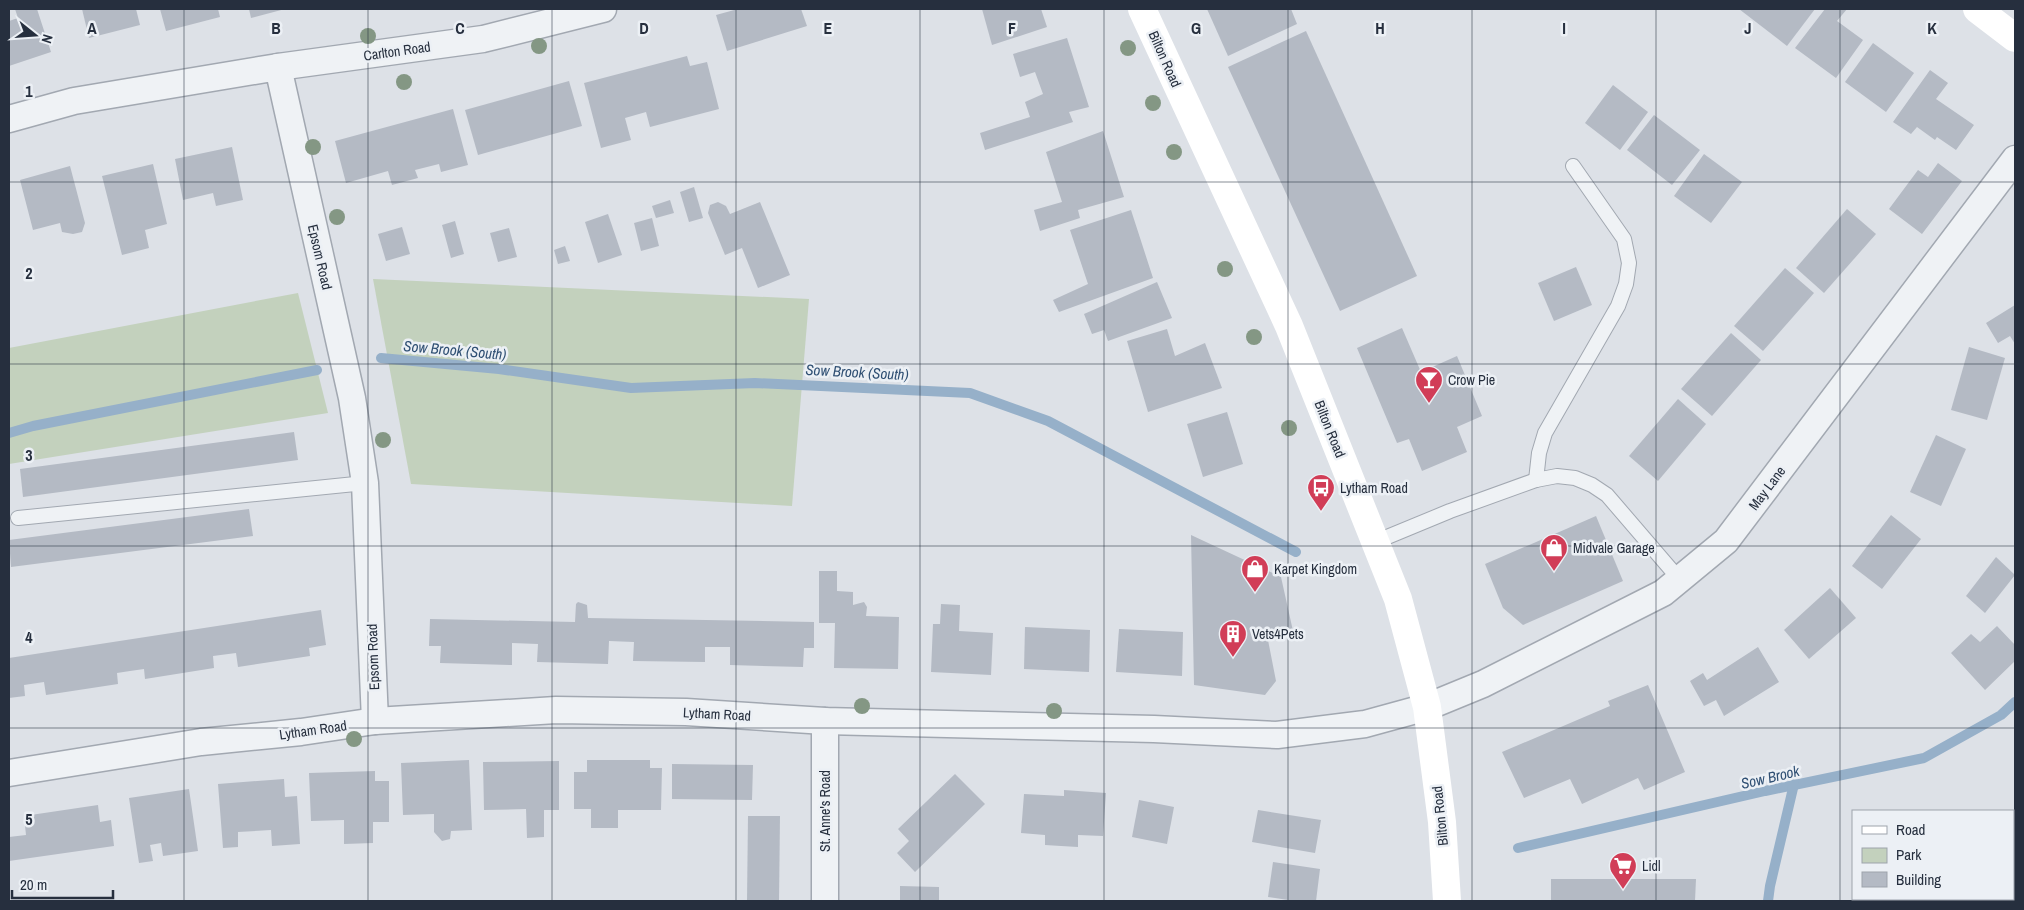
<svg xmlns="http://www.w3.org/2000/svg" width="2024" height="910" viewBox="0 0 2024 910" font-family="'Archivo Narrow',sans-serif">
<rect width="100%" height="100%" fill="#dde1e7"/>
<!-- green -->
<g fill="#c3d1bd">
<polygon points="373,279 809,299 792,506 411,484"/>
<polygon points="298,293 328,413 9,464 9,348"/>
</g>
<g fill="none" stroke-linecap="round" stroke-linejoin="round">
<!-- stream -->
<g stroke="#96b0c9" stroke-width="10">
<polyline points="381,358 499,369 631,388 755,383 970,393 1048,421 1296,552"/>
<polyline points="9,433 33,426 317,370"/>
<polyline points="1518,848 1765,791 1924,758 2001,715 2015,702"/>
<polyline points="1768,901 1770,886 1794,784"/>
</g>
</g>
<!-- building -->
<g fill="#b4bac4">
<polygon points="15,9 37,9 51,52 9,66 9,21 18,18"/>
<polygon points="82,9 136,9 140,25 89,38"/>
<polygon points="160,9 218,9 220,17 166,31"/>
<polygon points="249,9 285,9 251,18"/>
<polygon points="738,9 801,9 807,26 727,51 716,15"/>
<polygon points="982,9 1041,9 1047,27 992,45"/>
<polygon points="1207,9 1291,9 1297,24 1228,56"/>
<polygon points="1739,9 1815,9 1787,46"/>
<polygon points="1825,9 1847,9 1837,21 1863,40 1836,78 1795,48"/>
<polygon points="1306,31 1417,276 1340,311 1228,67"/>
<polygon points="1067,38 1089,107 1069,112 1073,122 985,150 980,133 1030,117 1025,102 1043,94 1035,72 1020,77 1013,54"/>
<polygon points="1873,43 1914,73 1886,112 1845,82"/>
<polygon points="687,56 690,66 707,62 719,109 650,127 646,112 625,118 631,140 601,148 584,83"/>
<polygon points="1930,70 1948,83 1936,99 1974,125 1956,150 1937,137 1935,140 1917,127 1911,134 1893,122"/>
<polygon points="569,81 582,126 478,155 465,110"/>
<polygon points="1613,85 1648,112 1620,150 1585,123"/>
<polygon points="453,109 468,165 441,172 439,164 415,170 418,178 392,185 388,171 346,183 335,141"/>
<polygon points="1654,115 1700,150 1672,185 1627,150"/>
<polygon points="1103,131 1124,197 1078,210 1080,218 1040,231 1034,210 1062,202 1046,152"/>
<polygon points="232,147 243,200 216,206 213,193 183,200 175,159"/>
<polygon points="1704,154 1742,182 1711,223 1674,196"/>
<polygon points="1938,163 1962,181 1922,234 1889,209 1918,170 1928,177"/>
<polygon points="153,164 167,224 145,230 149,248 122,255 102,176"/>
<polygon points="70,166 85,223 82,232 73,234 62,232 60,223 33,230 20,180"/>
<polygon points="694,187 703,218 689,222 680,192"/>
<polygon points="670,200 674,213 656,218 652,206"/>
<polygon points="718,202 726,206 730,214 760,202 790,275 758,288 742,248 725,255 708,213 710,205"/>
<polygon points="1847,209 1876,234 1824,293 1796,268"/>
<polygon points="1131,210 1153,278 1059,312 1053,300 1088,284 1070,230"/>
<polygon points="608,214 622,255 598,263 585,222"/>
<polygon points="652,218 659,246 641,251 634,223"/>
<polygon points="455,221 464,254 451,258 442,225"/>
<polygon points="402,227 410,254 386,261 378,234"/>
<polygon points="509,228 517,257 498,262 490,233"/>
<polygon points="565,246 570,261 558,264 554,250"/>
<polygon points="1576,267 1592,305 1554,321 1538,283"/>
<polygon points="1785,268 1814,293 1763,351 1734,326"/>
<polygon points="1157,282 1172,318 1108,341 1104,330 1092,334 1084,314"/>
<polygon points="2015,305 2015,344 2010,336 1998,343 1986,323"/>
<polygon points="1402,328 1421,372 1457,356 1482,416 1457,427 1467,452 1422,471 1409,439 1397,443 1357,348"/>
<polygon points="1167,329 1175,356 1205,343 1222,388 1148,412 1127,341"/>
<polygon points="1731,333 1761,360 1712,416 1681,389"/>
<polygon points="1969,347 2005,358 1987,420 1951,410"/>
<polygon points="1678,399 1706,424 1658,481 1629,456"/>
<polygon points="1227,412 1243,464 1203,477 1187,424"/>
<polygon points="294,432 298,460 23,497 20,469"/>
<polygon points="1936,435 1966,449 1941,506 1910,492"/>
<polygon points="249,509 253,536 11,567 9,540"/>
<polygon points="1891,515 1921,539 1882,589 1852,566"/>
<polygon points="1596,516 1623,581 1523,625 1503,608 1485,564"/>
<polygon points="1191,535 1281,577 1293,631 1267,635 1276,681 1265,695 1194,685"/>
<polygon points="1996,557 2015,575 1985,613 1966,596"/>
<polygon points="819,571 837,571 837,591 853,592 853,605 864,602 867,607 866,616 899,617 898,669 834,668 835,623 819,623"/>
<polygon points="1830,588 1856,618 1809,659 1784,630"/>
<polygon points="578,602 587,605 588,618 814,622 814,648 804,648 803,667 730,665 730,647 705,647 705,662 633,661 634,642 609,641 608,664 537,662 538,644 512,643 512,665 440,663 441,646 429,646 430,619 575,622 576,604"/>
<polygon points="941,604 960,605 959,631 993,633 991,675 931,672 933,624 940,624"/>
<polygon points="321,610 326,645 309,648 310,656 238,667 236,653 213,656 214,668 145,679 144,669 130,671 117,673 118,684 46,695 44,682 24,685 25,696 9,698 9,658"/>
<polygon points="1997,626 2015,645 2015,661 1985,690 1951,653 1971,634 1980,642"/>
<polygon points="1025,627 1090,630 1089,672 1024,669"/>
<polygon points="1119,629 1183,632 1182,676 1116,672"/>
<polygon points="1758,647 1779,682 1724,716 1716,700 1704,706 1690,681 1703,673 1707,680"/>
<polygon points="1648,685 1685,772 1644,790 1638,778 1582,804 1570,779 1524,798 1502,752 1610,706 1608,701"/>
<polygon points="469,760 472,830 451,831 450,839 442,841 434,832 434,814 403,815 401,763"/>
<polygon points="587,760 650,760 650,768 662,768 661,810 618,810 618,828 591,828 591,809 574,809 574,772 587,772"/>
<polygon points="559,761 559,810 544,810 544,837 527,838 526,809 484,810 483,762"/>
<polygon points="672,764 753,765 752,800 672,799"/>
<polygon points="375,771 375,781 389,781 389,822 373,822 373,843 344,844 344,820 311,821 309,773"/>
<polygon points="955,774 985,804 915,872 897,853 909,841 898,829"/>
<polygon points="284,779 285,797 297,796 300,844 272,846 271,830 238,832 238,847 223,848 218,784"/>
<polygon points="189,789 198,851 163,856 161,843 150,845 153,861 139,863 129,798"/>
<polygon points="1064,790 1106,793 1103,836 1078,835 1078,847 1061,846 1045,845 1045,835 1021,833 1024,794 1064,796"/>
<polygon points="1139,800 1174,807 1167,844 1132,837"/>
<polygon points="98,805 100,822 111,820 114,846 9,861 9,837 26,835 24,816"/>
<polygon points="1258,810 1321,820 1315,853 1252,842"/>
<polygon points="748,816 780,816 779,901 747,901"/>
<polygon points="2015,849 2015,901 1955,901 1958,899 2013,899 2013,851"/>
<polygon points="1273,862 1320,869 1316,901 1295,901 1268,897"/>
<polygon points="1551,879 1696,879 1695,901 1551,901"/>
<polygon points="900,886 939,887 939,901 900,901"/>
</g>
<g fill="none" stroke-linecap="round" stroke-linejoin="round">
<defs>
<g id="lane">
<polyline points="1536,480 1539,453 1545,433 1618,306 1626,284 1629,263 1624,239 1573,166"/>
<polyline points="18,518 365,483"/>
<polyline points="1375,542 1450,511 1536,480 1557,476 1575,478 1592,485 1607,495 1680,580"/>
</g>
<g id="street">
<polyline points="278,67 483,39 603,9"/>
<polyline points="9,119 74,101 278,67 352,398 365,483 375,721"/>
<polyline points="9,773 201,742 301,732 375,721 556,710 686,712 825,721 1154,729 1277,735 1365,724 1427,707 1483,684 1663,593 1726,541 2015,159"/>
<polyline points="825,901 825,721"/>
</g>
</defs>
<!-- lane casing -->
<use href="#lane" stroke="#a2a8b1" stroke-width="16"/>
<!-- street casing -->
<use href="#street" stroke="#a2a8b1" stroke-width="29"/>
<!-- lane -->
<use href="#lane" stroke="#eff2f5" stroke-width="14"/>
<!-- street -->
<use href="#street" stroke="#eff2f5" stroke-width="26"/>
<!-- secondary -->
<g stroke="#fff" stroke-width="28">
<polyline points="1142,9 1289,326 1398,599 1427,707 1442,822 1447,901"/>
<polyline points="1977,9 2015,38"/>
</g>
</g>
<!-- trees -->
<g fill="#849784">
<circle cx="368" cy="36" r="8"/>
<circle cx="539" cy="46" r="8"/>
<circle cx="1128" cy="48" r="8"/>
<circle cx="404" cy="82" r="8"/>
<circle cx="1153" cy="103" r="8"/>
<circle cx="313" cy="147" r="8"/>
<circle cx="1174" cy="152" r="8"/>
<circle cx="337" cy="217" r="8"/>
<circle cx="1225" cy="269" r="8"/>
<circle cx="1254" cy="337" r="8"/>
<circle cx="1289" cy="428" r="8"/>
<circle cx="383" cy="440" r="8"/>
<circle cx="862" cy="706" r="8"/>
<circle cx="1054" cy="711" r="8"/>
<circle cx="354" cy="739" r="8"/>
</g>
<!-- grid -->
<path fill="none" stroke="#262f3e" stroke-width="1" stroke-opacity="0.55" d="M184,9V901M368,9V901M552,9V901M736,9V901M920,9V901M1104,9V901M1288,9V901M1472,9V901M1656,9V901M1840,9V901M9,182H2015M9,364H2015M9,546H2015M9,728H2015"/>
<!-- icons -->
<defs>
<symbol id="bar-pin" viewBox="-11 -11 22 30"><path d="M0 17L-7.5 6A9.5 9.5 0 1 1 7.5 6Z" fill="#d13d57" stroke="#ecf0f5"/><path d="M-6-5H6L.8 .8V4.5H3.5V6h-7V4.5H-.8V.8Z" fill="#fff"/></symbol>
<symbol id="bus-pin" viewBox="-11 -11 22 30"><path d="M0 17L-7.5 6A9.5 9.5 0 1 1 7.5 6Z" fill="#d13d57" stroke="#ecf0f5"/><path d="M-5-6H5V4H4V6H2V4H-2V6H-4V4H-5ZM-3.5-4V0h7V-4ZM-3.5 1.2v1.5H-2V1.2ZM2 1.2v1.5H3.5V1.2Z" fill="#fff"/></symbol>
<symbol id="shop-pin" viewBox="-11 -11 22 30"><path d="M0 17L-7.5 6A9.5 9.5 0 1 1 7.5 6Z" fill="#d13d57" stroke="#ecf0f5"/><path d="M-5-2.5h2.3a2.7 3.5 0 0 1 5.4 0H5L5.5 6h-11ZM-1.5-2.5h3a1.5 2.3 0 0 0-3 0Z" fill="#fff"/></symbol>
<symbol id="building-pin" viewBox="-11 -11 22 30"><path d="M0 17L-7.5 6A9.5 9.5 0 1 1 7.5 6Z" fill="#d13d57" stroke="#ecf0f5"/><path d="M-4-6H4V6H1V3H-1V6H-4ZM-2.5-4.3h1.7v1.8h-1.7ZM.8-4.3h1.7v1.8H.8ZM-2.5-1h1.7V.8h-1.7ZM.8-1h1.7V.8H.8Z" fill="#fff"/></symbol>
<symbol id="supermarket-pin" viewBox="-11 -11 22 30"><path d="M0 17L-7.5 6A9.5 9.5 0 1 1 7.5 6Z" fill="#d13d57" stroke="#ecf0f5"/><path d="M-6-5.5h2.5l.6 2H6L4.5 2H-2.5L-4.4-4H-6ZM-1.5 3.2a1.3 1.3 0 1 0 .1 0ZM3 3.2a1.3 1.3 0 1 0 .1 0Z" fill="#fff"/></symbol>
</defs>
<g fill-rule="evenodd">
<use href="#bar-pin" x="1413" y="364" width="32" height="43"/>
<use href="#bus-pin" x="1305" y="472" width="32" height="43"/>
<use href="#shop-pin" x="1538" y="532" width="32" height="43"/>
<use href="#shop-pin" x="1239" y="553" width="32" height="43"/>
<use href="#building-pin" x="1217" y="618" width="32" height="43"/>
<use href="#supermarket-pin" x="1607" y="850" width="32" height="43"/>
</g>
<g text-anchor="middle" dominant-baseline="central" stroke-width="5" stroke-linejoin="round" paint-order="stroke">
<!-- street labels -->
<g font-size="14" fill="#262f3e" stroke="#ecf0f5">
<text transform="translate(397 51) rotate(-8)">Carlton Road</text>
<text transform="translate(1165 59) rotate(66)">Bilton Road</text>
<text transform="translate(320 257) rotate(77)">Epsom Road</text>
<text transform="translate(1330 429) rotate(68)">Bilton Road</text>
<text transform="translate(1767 488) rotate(-53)">May Lane</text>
<text transform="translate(373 657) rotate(-92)">Epsom Road</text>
<text transform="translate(717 714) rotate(3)">Lytham Road</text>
<text transform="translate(313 730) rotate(-8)">Lytham Road</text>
<text transform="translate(825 811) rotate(-90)">St. Anne's Road</text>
<text transform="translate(1440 816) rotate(-96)">Bilton Road</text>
</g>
<!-- poi labels -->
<g font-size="14" fill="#262f3e" stroke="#ecf0f5" text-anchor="start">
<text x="1448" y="380">Crow Pie</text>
<text x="1340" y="488">Lytham Road</text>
<text x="1573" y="548">Midvale Garage</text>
<text x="1274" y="569">Karpet Kingdom</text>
<text x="1252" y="634">Vets4Pets</text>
<text x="1642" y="866">Lidl</text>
</g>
<!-- water labels -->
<g font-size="15" font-style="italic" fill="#2f4f73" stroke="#ecf0f5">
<text transform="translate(455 350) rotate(5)">Sow Brook (South)</text>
<text transform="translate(857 372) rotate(3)">Sow Brook (South)</text>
<text transform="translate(1770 777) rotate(-13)">Sow Brook</text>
</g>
</g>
<g font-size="16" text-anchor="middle" font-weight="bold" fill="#262f3e" stroke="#ecf0f5" stroke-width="5" stroke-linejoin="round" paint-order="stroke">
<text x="92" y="34">A</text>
<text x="276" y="34">B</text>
<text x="460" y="34">C</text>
<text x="644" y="34">D</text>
<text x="828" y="34">E</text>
<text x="1012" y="34">F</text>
<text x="1196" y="34">G</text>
<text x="1380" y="34">H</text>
<text x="1564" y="34">I</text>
<text x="1748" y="34">J</text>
<text x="1932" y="34">K</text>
<text x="29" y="97">1</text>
<text x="29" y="279">2</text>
<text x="29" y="461">3</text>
<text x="29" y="643">4</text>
<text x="29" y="825">5</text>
</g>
<!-- border -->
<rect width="2024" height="910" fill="none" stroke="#262f3e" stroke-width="20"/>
<!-- legend -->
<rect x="1852" y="810" width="162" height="90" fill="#ecf0f5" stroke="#9da3ac"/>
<rect x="1862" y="826" width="25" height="8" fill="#ffffff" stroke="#9da3ac"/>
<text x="1896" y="835" font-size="15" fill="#262f3e">Road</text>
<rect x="1862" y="848" width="25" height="15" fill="#c3d1bd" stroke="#9da3ac"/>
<text x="1896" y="860" font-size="15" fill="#262f3e">Park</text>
<rect x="1862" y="872" width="25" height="15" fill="#b4bac4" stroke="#9da3ac"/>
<text x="1896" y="885" font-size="15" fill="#262f3e">Building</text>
<!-- north arrow -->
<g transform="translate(35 35) rotate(107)" stroke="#ecf0f5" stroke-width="4" paint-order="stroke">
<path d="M0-4L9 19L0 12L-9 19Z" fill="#262f3e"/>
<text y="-8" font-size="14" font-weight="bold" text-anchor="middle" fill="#262f3e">N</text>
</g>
<!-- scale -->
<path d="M12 890v8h101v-8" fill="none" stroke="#262f3e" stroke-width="2.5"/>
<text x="20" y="890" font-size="15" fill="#262f3e" stroke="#ecf0f5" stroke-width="4" paint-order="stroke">20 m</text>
</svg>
